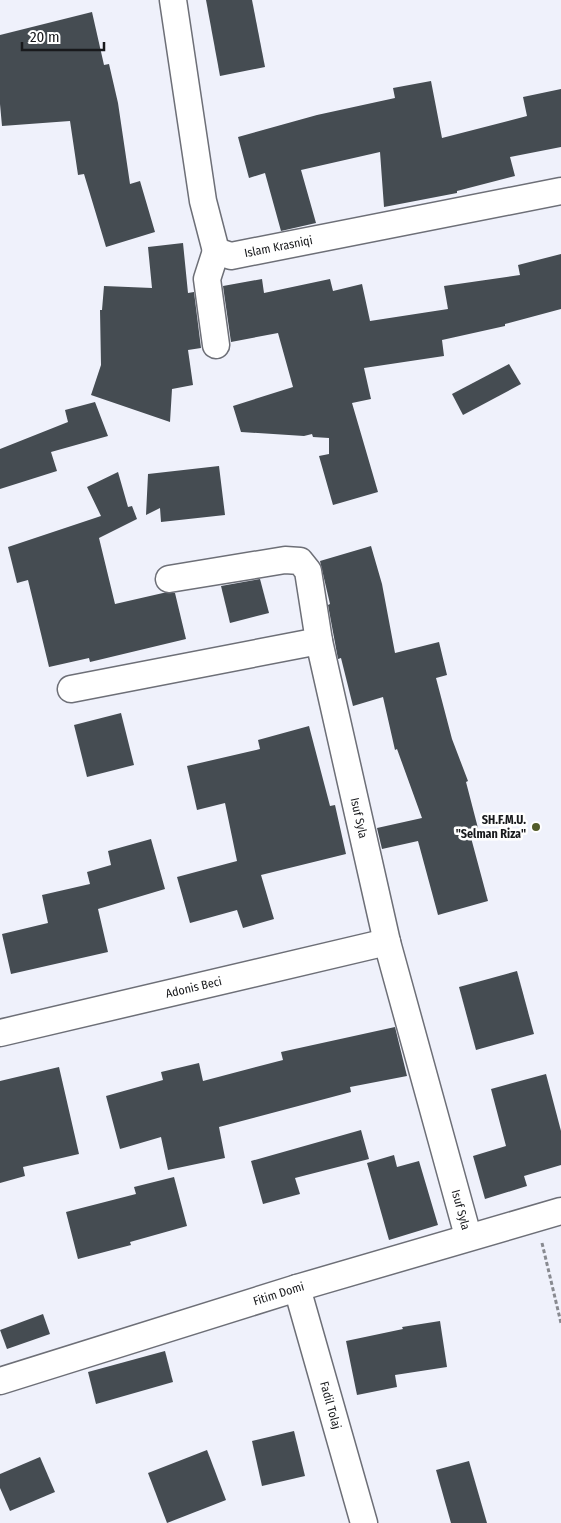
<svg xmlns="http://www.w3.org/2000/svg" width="561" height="1523" viewBox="0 0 561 1523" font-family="'Fira Sans Condensed',sans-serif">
<rect width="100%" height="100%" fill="#eff1fb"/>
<!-- building -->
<g fill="#454c52">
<polygon points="206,0 252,0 265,67 220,76"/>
<polygon points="92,12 104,65 109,64 118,103 130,184 140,181 155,232 106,247 84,174 78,175 70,121 2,126 0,104 0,35"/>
<polygon points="431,81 442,138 527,116 523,97 561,89 561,147 510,157 515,176 457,191 457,193 384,207 380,152 301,170 316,223 281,231 265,173 249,178 238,137 317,115 395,98 393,88"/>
<polygon points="183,243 188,293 194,292 201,348 188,350 193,385 172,389 170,422 91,395 101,365 100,310 102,310 104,286 152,288 148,247"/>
<polygon points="561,254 561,309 505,324 505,326 442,340 444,356 364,368 371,399 352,403 378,492 333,505 319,456 329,454 329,438 313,437 312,434 304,436 241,432 233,406 293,387 278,333 231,342 223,286 262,279 264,293 330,279 333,291 362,284 370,321 448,309 444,286 520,275 518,265"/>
<polygon points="509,364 521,384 463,415 452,394"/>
<polygon points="95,402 108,436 51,452 57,471 0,489 0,449 68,422 65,410"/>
<polygon points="219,466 225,515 161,522 160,508 146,515 148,474"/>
<polygon points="118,472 128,507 132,506 137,519 99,538 115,604 163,593 175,593 186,639 90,662 89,658 49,667 28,580 17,583 8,547 101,516 87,487"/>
<polygon points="371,546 382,584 395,653 439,642 447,675 436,678 452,739 468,781 466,782 479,832 470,834 488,901 438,915 418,841 382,849 377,828 422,818 397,749 395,750 383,697 353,706 341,658 338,659 328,605 330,604 320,561"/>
<polygon points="260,579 269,613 230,623 221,586"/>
<polygon points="121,713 134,765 87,777 74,725"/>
<polygon points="309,726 330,806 335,805 346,854 261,875 274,919 243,928 237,910 190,923 177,877 237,861 225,803 197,810 187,766 260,749 258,740"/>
<polygon points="151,839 165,889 98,909 108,952 11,974 2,934 48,923 42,895 90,884 87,872 111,865 108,851"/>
<polygon points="517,971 534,1034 476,1050 459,987"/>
<polygon points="395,1027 407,1076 350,1087 351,1092 219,1127 225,1158 168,1170 161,1137 120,1149 106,1096 163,1080 161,1072 199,1063 203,1081 283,1060 281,1052"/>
<polygon points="59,1067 79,1154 23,1167 25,1176 0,1183 0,1081"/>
<polygon points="546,1074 561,1131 561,1165 524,1176 527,1186 485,1199 473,1156 506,1146 491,1089"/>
<polygon points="361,1130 369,1159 295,1178 300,1194 263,1204 251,1161"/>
<polygon points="394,1155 397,1167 419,1161 438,1225 389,1240 367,1163"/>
<polygon points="174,1177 187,1226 130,1242 131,1245 78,1259 66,1212 136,1194 134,1187"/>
<polygon points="43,1314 50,1334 7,1349 0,1330"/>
<polygon points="440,1321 447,1367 395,1375 397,1387 357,1395 346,1341 403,1329 402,1327"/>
<polygon points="165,1351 173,1382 96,1404 88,1372"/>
<polygon points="294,1431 305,1476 262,1486 252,1441"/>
<polygon points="207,1450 226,1500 167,1523 148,1473"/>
<polygon points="40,1457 55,1492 10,1511 0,1488 0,1474"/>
<polygon points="469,1461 487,1523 451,1523 436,1470"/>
</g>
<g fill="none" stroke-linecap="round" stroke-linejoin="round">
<defs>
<g id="minor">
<path id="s1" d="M173,0L203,201L216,251L231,256L561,191"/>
<polyline points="216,251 207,279 216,345"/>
<polyline points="169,579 285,560 300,561 308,571 319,641"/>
<path id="s2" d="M71,689L319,641L387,942L468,1236"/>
<path id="s3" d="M0,1033L387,942"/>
<path id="s4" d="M297,1288L364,1523"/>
<path id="s5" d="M0,1381L297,1288L561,1211"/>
</g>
</defs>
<!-- minor casing -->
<use href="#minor" stroke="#6d6f77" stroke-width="29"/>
<!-- path -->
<polyline stroke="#888a90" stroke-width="3" stroke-dasharray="4 2.5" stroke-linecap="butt" points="542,1243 561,1323"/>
<!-- minor -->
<use href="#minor" stroke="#fff" stroke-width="26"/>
</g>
<!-- markers -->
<circle fill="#525b2a" stroke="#fff" stroke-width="2" cx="536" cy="827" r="5"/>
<g text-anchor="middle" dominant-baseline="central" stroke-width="5" stroke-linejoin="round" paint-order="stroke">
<!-- street labels -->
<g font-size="12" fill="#18191c" stroke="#fff">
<text stroke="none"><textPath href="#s1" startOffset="319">Islam Krasniqi</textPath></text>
<text stroke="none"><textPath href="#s2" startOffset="434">Isuf Syla</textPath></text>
<text stroke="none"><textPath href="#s3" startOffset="199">Adonis Beci</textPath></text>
<text stroke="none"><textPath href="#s2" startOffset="839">Isuf Syla</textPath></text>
<text stroke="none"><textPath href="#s5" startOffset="292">Fitim Domi</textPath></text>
<text stroke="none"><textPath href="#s4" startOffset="122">Fadil Tolaj</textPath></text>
</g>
<!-- poi labels -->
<g font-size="12" font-weight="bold" fill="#18191c" stroke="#fff" text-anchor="end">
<text x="526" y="820">SH.F.M.U.<tspan x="526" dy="14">"Selman Riza"</tspan></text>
</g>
</g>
<!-- scale -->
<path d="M22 42v8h82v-8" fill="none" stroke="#18191c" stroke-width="2.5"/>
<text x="30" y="42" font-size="15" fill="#18191c" stroke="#ffffff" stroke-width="4" paint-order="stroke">20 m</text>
</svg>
